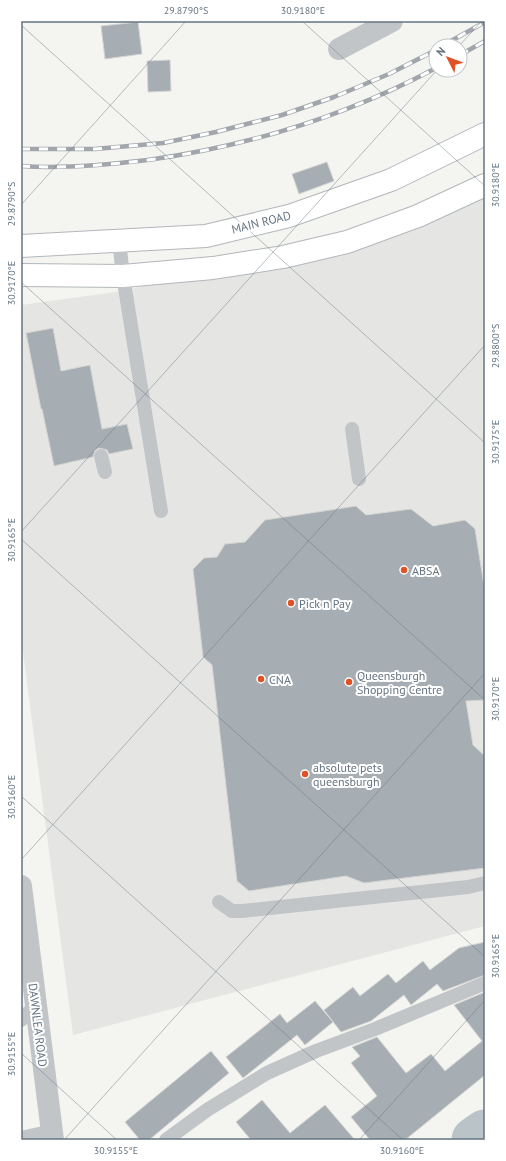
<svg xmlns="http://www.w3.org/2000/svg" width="506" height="1161" viewBox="0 0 506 1161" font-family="'PT Sans',sans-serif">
<rect width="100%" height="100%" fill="#f4f4f0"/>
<!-- built -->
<polygon fill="#e5e6e4" points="485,181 485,926 73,1035 21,637 21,305 123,291 384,225"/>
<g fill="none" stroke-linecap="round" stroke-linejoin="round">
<!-- river -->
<polyline stroke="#b9c3c8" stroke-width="47" points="475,1140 485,1133"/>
</g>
<!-- building -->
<g fill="#a6aeb3" stroke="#d5d5d3">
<polygon points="138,22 142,54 105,59 101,26"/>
<polygon points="170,60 171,91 148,92 147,61"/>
<polygon points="327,162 334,181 299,194 292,174"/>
<polygon points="53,328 61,371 90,365 102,429 127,424 133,449 109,454 107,450 99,448 95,450 93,457 54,466 42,409 41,409 26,333"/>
<polygon points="356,506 366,515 411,509 433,526 465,520 475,529 485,592 485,700 466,701 473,745 485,756 485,868 364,883 346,876 249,891 237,881 212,665 203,657 193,569 204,558 217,557 225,544 245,542 265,520"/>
<polygon points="485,942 485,975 443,991 437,984 411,1005 404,995 371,1021 341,1032 324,1010 353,987 360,996 388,974 396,983 423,961 430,970 459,948"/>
<polygon points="485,992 485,1075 405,1140 370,1140 351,1117 377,1096 351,1063 360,1056 352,1047 377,1037 406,1073 431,1054 445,1071 482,1041 454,1005"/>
<polygon points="315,1001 333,1022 305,1045 297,1035 243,1078 226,1057 280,1014 287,1023"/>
<polygon points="211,1051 229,1073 149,1140 140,1140 125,1122"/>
<polygon points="262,1100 290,1133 325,1105 355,1140 251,1140 236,1122"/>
</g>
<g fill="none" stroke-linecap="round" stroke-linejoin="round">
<defs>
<g id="secondary">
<polyline points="21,246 206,236 289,216 391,180 485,134"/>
<polyline points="21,275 123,276 213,268 283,257 347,242 418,216 485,185"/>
</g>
</defs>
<!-- secondary casing -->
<use href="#secondary" stroke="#b2b7bb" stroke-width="24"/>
<!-- lane -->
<g stroke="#c2c5c8" stroke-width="14">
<polyline points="119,240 123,276 161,511"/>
<polyline points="352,429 359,479"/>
<polyline points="101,456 105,472"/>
<polyline points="219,902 232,911 242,911 468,887 485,883"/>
<polyline points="21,1020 36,1005"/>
<polyline points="21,1138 52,1131"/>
<polyline points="166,1140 207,1110 267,1073 316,1051 375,1029 485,983"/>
</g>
<!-- street -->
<g stroke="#c2c5c8" stroke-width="22">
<polyline points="339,49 392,21"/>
<polyline points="21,886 53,1140"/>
</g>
<!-- secondary -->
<use href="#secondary" stroke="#fff" stroke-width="22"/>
<defs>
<g id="rail">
<polyline points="442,46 485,22"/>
<polyline points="460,55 485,41"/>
<polyline points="21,149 95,149 163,143 216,132 282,115 334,97 389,74 436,50"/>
<path d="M21,166C63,169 106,165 148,160C249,146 346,116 436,68"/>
</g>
</defs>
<!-- rail casing -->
<use href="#rail" stroke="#a0a6ab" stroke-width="4.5"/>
<!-- rail -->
<use href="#rail" stroke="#fff" stroke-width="3" stroke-dasharray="9" stroke-linecap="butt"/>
</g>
<!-- ticks -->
<path fill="none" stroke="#647481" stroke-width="1" stroke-opacity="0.45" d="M302,21L485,186M21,25L485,443M459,46L482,21M21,205L186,21M21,282L485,700M21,532L437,70M21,539L485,957M21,796L403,1140M21,860L485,345M21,1053L117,1140M64,1140L485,673M359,1140L485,1000"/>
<!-- markers -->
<g fill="#de5226" stroke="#fff" stroke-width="1.5">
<circle cx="404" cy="570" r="4"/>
<circle cx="291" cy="603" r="4"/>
<circle cx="261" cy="679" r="4"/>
<circle cx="349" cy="682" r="4"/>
<circle cx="305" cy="774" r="4"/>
</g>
<g text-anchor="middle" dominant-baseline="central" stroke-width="4" stroke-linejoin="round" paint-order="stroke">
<!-- street labels -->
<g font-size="12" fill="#647481" stroke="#fff">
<text transform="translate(261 222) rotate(-14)">MAIN ROAD</text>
<text transform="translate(38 1025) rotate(83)">DAWNLEA ROAD</text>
</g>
<!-- poi labels -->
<g font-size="12" fill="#647481" stroke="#fff" text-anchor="start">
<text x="412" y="570">ABSA</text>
<text x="299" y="603">Pick n Pay</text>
<text x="357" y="675">Queensburgh<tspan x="357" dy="14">Shopping Centre</tspan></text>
<text x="269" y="679">CNA</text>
<text x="313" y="767">absolute pets<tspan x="313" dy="14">queensburgh</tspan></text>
</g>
</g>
<!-- border -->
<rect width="506" height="1161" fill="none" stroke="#ffffff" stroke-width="44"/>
<!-- north arrow -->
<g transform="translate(448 58) rotate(312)"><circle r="19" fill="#ffffff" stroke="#c1c7cd"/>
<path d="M0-3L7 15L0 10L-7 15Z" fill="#de5226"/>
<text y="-6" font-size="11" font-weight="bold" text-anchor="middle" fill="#647481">N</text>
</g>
<rect x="22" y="22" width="462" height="1117" fill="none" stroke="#647481" stroke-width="1.5"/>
<g font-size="10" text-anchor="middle" fill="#647481">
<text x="186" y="14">29.8790°S</text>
<text x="303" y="14">30.9180°E</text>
<text transform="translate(495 185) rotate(-90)" y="4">30.9180°E</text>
<text transform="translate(11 204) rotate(-90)" y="4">29.8790°S</text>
<text transform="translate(11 283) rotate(-90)" y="4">30.9170°E</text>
<text transform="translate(495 346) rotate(-90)" y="4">29.8800°S</text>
<text transform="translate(495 442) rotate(-90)" y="4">30.9175°E</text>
<text transform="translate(11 540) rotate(-90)" y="4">30.9165°E</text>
<text transform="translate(495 699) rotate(-90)" y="4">30.9170°E</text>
<text transform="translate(11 797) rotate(-90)" y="4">30.9160°E</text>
<text transform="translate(495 956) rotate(-90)" y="4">30.9165°E</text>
<text transform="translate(11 1054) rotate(-90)" y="4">30.9155°E</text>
<text x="116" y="1154">30.9155°E</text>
<text x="402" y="1154">30.9160°E</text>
</g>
</svg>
